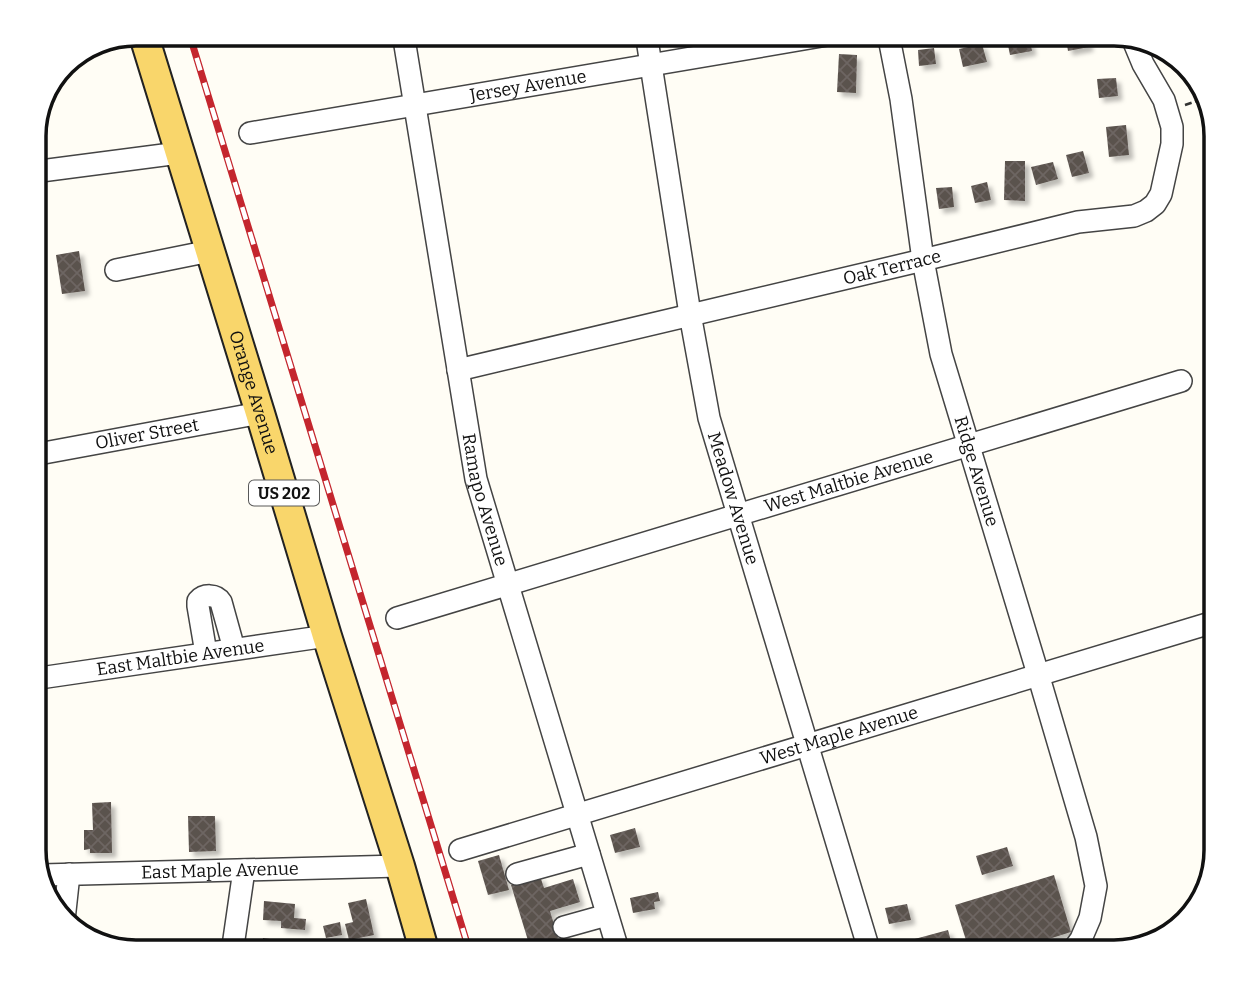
<svg xmlns="http://www.w3.org/2000/svg" width="1250" height="986" viewBox="0 0 1250 986" font-family="Bitter,serif">
<defs>
<pattern id="building-cross-hatch" width="8" height="8" patternUnits="userSpaceOnUse" patternTransform="scale(1.75)"><rect width="8" height="8" fill="#5a524d"/><path d="M0 0l8 8M0 8l8-8" fill="none" stroke="#6d6662"/></pattern>
<filter id="shadow"><feDropShadow dx="4.5" dy="4.5" stdDeviation="2" flood-color="#0004"/></filter>
</defs>
<rect width="100%" height="100%" fill="#fffdf5"/>
<!-- building -->
<g fill="url(#building-cross-hatch)" filter="url(#shadow)">
<polygon points="1065,33 1087,33 1089,47 1068,51"/>
<polygon points="1029,36 1032,51 1010,55 1007,40"/>
<polygon points="982,44 987,62 963,67 959,49"/>
<polygon points="934,48 936,64 919,66 918,50"/>
<polygon points="839,54 857,55 856,93 837,92"/>
<polygon points="1116,78 1118,96 1099,98 1097,79"/>
<polygon points="1126,125 1129,155 1109,157 1106,127"/>
<polygon points="1083,151 1089,173 1072,177 1066,155"/>
<polygon points="1005,161 1025,161 1025,201 1004,200"/>
<polygon points="1053,162 1058,179 1036,185 1031,167"/>
<polygon points="987,182 991,200 975,203 971,186"/>
<polygon points="952,187 954,207 939,209 936,188"/>
<polygon points="79,251 85,291 62,294 56,255"/>
<polygon points="111,802 112,853 90,853 90,849 84,850 84,830 93,830 92,803"/>
<polygon points="188,816 215,816 216,851 189,852"/>
<polygon points="635,828 640,847 615,853 610,835"/>
<polygon points="1007,847 1013,866 982,875 976,856"/>
<polygon points="499,855 509,890 488,895 478,861"/>
<polygon points="1054,875 1071,932 1004,953 970,953 955,905"/>
<polygon points="540,876 544,888 573,879 580,902 550,911 558,938 530,947 511,885"/>
<polygon points="658,892 660,901 654,902 655,909 633,913 630,898"/>
<polygon points="366,899 374,935 349,940 345,924 353,922 348,903"/>
<polygon points="264,901 295,904 294,918 306,919 305,930 281,928 281,921 263,920"/>
<polygon points="907,904 911,920 889,924 885,908"/>
<polygon points="340,922 342,935 326,938 323,926"/>
<polygon points="948,930 954,952 915,953 911,940"/>
<polygon points="263,938 290,942 289,953 261,953"/>
<polygon points="367,941 367,953 331,953 331,942"/>
</g>
<g fill="none" stroke-linecap="round" stroke-linejoin="round">
<defs>
<g id="minor">
<path id="s1" d="M403,33L476,479L619,953"/>
<path id="s2" d="M646,33L690,314L709,418L870,953"/>
<path id="s3" d="M888,33L901,99L923,260L941,354L1038,674L1086,837L1096,886L1090,918L1081,939L1071,953"/>
<path id="s4" d="M250,133L839,33"/>
<polyline points="33,172 179,153"/>
<polyline points="116,270 210,251"/>
<path id="s5" d="M458,370L923,260L1078,222L1134,216L1146,211L1155,204L1161,194L1172,144V127L1164,100L1143,64L1133,40"/>
<path id="s6" d="M33,455L260,413"/>
<path id="s7" d="M397,618L1181,381"/>
<path d="M206,653L198,606V601C204,594 216,594 221,602L234,649"/>
<path id="s8" d="M33,679L327,636"/>
<path id="s9" d="M460,850L1217,621"/>
<polyline points="517,874 589,854"/>
<path id="s10" d="M42,875L400,866"/>
<polyline points="64,920 69,874"/>
<polyline points="564,927 607,915"/>
<polyline points="232,953 244,870"/>
</g>
<g id="major">
<path id="s11" d="M143,33L260,413L327,636L400,866L425,953"/>
</g>
</defs>
<!-- minor casing -->
<use href="#minor" stroke="#444" stroke-width="24"/>
<!-- major casing -->
<use href="#major" stroke="#222" stroke-width="32"/>
<!-- path -->
<polyline stroke="#333" stroke-width="2.5" stroke-dasharray="7 3.5" stroke-linecap="butt" points="1185,105 1208,97"/>
<!-- minor -->
<use href="#minor" stroke="#fff" stroke-width="21"/>
<!-- major -->
<use href="#major" stroke="#f9d66b" stroke-width="28"/>
<defs>
<polyline id="rail" points="189,33 470,953"/>
</defs>
<!-- rail casing -->
<use href="#rail" stroke="#c4262e" stroke-width="7"/>
<!-- rail -->
<use href="#rail" stroke="#fff" stroke-width="4.5" stroke-dasharray="13" stroke-linecap="butt"/>
</g>
<g text-anchor="middle" dominant-baseline="central" stroke-width="7" stroke-linejoin="round" paint-order="stroke">
<!-- shield labels -->
<rect fill="#fff" stroke="#585858" stroke-width="2" x="249" y="480.5" width="70" height="25" rx="5"/>
<g font-size="16" font-weight="bold" fill="#111">
<text x="284" y="493">US 202</text>
</g>
<!-- street labels -->
<g font-size="18" fill="#111" stroke="#fff">
<text stroke="none"><textPath href="#s4" startOffset="282">Jersey Avenue</textPath></text>
<text stroke="none"><textPath href="#s5" startOffset="446">Oak Terrace</textPath></text>
<text stroke="none"><textPath href="#s11" startOffset="376">Orange Avenue</textPath></text>
<text stroke="none"><textPath href="#s6" startOffset="116">Oliver Street</textPath></text>
<text stroke="none"><textPath href="#s3" startOffset="448">Ridge Avenue</textPath></text>
<text stroke="none"><textPath href="#s7" startOffset="472">West Maltbie Avenue</textPath></text>
<text stroke="none"><textPath href="#s1" startOffset="474">Ramapo Avenue</textPath></text>
<text stroke="none"><textPath href="#s2" startOffset="474">Meadow Avenue</textPath></text>
<text stroke="none"><textPath href="#s8" startOffset="149">East Maltbie Avenue</textPath></text>
<text stroke="none"><textPath href="#s9" startOffset="396">West Maple Avenue</textPath></text>
<text stroke="none"><textPath href="#s10" startOffset="178">East Maple Avenue</textPath></text>
</g>
</g>
<!-- crop -->
<path d="M0 0H1250V986H0ZM136 46H1114A90 90 0 0 1 1204 136V850A90 90 0 0 1 1114 940H136A90 90 0 0 1 46 850V136A90 90 0 0 1 136 46Z" fill="#fff" fill-rule="evenodd"/>
<path fill="none" stroke="#111" stroke-width="3.5" d="M136 46H1114A90 90 0 0 1 1204 136V850A90 90 0 0 1 1114 940H136A90 90 0 0 1 46 850V136A90 90 0 0 1 136 46Z"/>
</svg>
